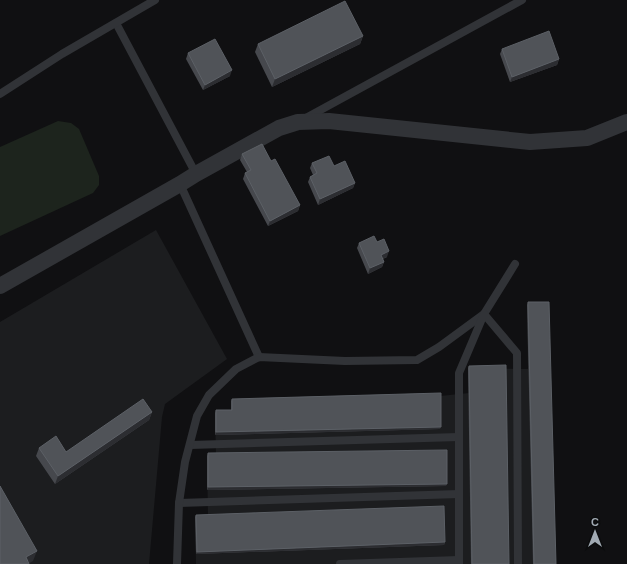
<svg xmlns="http://www.w3.org/2000/svg" width="627" height="564" viewBox="0 0 627 564" font-family="Arial,sans-serif">
<rect width="100%" height="100%" fill="#101012"/>
<!-- built -->
<g fill="#1c1d1f">
<polygon points="156,230 227,359 165,404 162,417 149,564 0,564 0,322"/>
<polygon points="527,305 555,564 196,564 195,517 208,517 207,456 216,456 215,413 231,412 231,401 440,396 469,393 468,368 528,369"/>
</g>
<!-- green -->
<polygon fill="#1d241d" points="58,121 71,123 79,129 99,176 99,185 93,193 0,236 0,147"/>
<g fill="none" stroke-linecap="round" stroke-linejoin="round">
<!-- lane -->
<g stroke="#313337" stroke-width="8">
<polyline points="116,23 196,174"/>
<polyline points="0,94 62,54 155,0"/>
<polyline points="304,119 522,0"/>
<polyline points="180,184 259,357"/>
<polyline points="190,445 459,437"/>
<polyline points="179,503 459,494"/>
<polyline points="177,564 179,503 185,462 197,416 209,395 236,369 259,357 345,361 417,360 439,347 484,314 515,264"/>
<polyline points="340,564 459,560"/>
<polyline points="459,564 459,373 484,314 517,353 518,564"/>
</g>
<!-- street -->
<polyline stroke="#313337" stroke-width="16" points="0,286 180,184 196,174 279,128 298,122 329,121 530,142 587,138 627,122"/>
</g>
<!-- wall -->
<g fill="#46484d">
<polygon points="363,36 360,44 272,87 255,52 258,44"/>
<polygon points="502,49 559,59 557,65 510,82 500,54"/>
<polygon points="188,53 230,76 203,90 186,59"/>
<polygon points="242,154 271,161 300,205 298,211 268,226 243,179 245,173 247,172 240,160"/>
<polygon points="312,163 334,166 355,183 353,188 318,205 308,182 310,177 313,175 310,168"/>
<polygon points="377,242 387,257 383,259 384,262 382,267 368,274 357,248 359,243"/>
<polygon points="528,302 556,564 533,564 527,305"/>
<polygon points="469,366 509,564 471,564 468,368"/>
<polygon points="232,399 440,429 215,435 215,413 216,410 231,410 231,401"/>
<polygon points="152,412 149,420 55,484 36,456 39,448 66,452"/>
<polygon points="208,453 446,486 207,490 207,456"/>
<polygon points="196,515 445,542 444,545 196,554 195,517"/>
</g>
<!-- shaded-wall -->
<g fill="#2c2d31">
<polygon points="363,36 360,44 272,87 275,79"/>
<polygon points="559,59 557,65 510,82 512,77"/>
<polygon points="232,70 230,76 203,90 205,85"/>
<polygon points="355,183 353,188 318,205 320,199"/>
<polygon points="300,205 298,211 268,226 270,221"/>
<polygon points="389,251 387,257 379,260 381,255"/>
<polygon points="384,262 382,267 368,274 370,268"/>
<polygon points="152,412 149,420 55,484 58,476"/>
<polygon points="441,427 440,429 215,435 216,432"/>
<polygon points="447,484 446,486 207,490 208,487"/>
<polygon points="445,542 444,545 196,554 197,552"/>
<polygon points="37,551 33,561 28,564 26,557"/>
</g>
<!-- building -->
<g fill="#505358" stroke="#5c6066">
<polygon points="345,1 363,36 275,79 258,44"/>
<polygon points="549,31 559,59 512,77 502,49"/>
<polygon points="215,39 232,70 205,85 188,53"/>
<polygon points="262,144 271,161 275,159 300,205 270,221 245,173 251,170 242,154"/>
<polygon points="329,156 334,166 345,161 355,183 320,199 310,177 317,173 312,163"/>
<polygon points="374,236 377,242 384,239 389,251 381,255 384,262 370,268 359,243"/>
<polygon points="528,302 549,302 556,564 534,564"/>
<polygon points="506,365 509,564 472,564 469,366"/>
<polygon points="441,393 441,427 216,432 216,410 232,410 232,399"/>
<polygon points="143,399 152,412 58,476 39,448 56,436 66,452"/>
<polygon points="447,450 447,484 208,487 208,453"/>
<polygon points="0,486 37,551 26,557 29,564 0,564"/>
<polygon points="444,506 445,542 197,552 196,515"/>
</g>
<!-- north arrow -->
<g transform="translate(595 532)" stroke="#0b0c0d" stroke-width="3" paint-order="stroke">
<path d="M0-3L7 15L0 10L-7 15Z" fill="#a1aab3"/>
<text y="-6" font-size="11" font-weight="bold" text-anchor="middle" fill="#a1aab3">С</text>
</g>
</svg>
